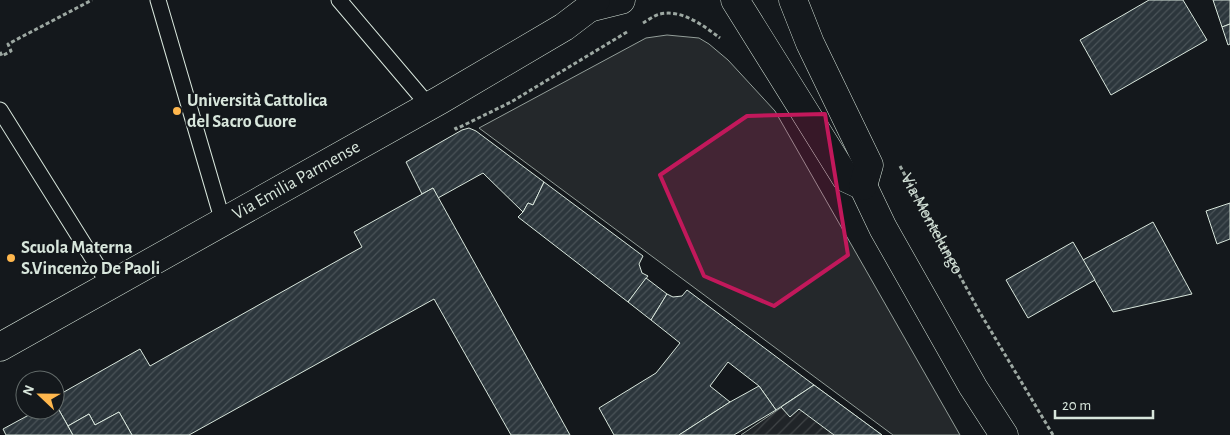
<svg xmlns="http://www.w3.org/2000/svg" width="1230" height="435" viewBox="0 0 1230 435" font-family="'Alegreya Sans',sans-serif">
<defs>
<pattern id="garden-furrows" width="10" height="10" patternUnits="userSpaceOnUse" patternTransform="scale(1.25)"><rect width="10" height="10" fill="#202428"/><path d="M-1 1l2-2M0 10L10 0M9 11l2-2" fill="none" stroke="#404447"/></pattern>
<pattern id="building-hatch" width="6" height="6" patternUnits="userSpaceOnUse" patternTransform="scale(1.25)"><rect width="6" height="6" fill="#2c363c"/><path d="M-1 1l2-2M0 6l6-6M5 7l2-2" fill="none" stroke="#4a5358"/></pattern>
</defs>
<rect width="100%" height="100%" fill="#14181c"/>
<!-- garden -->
<polygon fill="url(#garden-furrows)" stroke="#939e99" points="814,385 882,435 741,435"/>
<!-- parking -->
<polygon fill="#24282b" stroke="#939e99" points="667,35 699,38 709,44 728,60 775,111 960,435 893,435 479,128 646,38"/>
<!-- building -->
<g fill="url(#building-hatch)" stroke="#d8e6dc">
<polygon points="1149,0 1183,0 1207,40 1111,95 1080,40"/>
<polygon points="1213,0 1230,0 1230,24 1222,27"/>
<polygon points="1230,24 1230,44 1228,45 1222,27"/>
<polygon points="469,128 476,131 544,182 533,205 528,203 523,212 483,173 438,198 433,188 422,194 406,162 462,130"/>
<polygon points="544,182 643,256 639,264 642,273 648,276 628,302 518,217 523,212 528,203 533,205"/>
<polygon points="433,188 570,435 511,435 434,299 189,435 132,435 119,412 95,425 89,414 68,426 55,403 55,397 140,349 150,366 362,247 354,232"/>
<polygon points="1230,203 1230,239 1217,244 1206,211"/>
<polygon points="1153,222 1192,294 1113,312 1083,260"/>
<polygon points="1073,242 1095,280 1028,318 1006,280"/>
<polygon points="646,278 667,294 651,320 628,302"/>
<polygon points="687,290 814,385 776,410 759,386 728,362 710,386 730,402 679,435 614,435 599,408 656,373 680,343 651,320 667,294 673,297 682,296"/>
<polygon points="814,385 882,435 834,435 799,409 790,417 781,407"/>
<polygon points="759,386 776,410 734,435 679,435 730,402"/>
<polygon points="55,403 73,435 6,435 3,429 38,410 55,410"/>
<polygon points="119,412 132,435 73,435 68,426 89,414 95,425"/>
</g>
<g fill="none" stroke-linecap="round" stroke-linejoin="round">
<defs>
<g id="lane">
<polyline points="158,0 223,222"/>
<polyline points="339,0 429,106"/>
<polyline points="0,110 110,286"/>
</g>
<g id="street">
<polyline points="735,0 846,178 863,186 883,228 973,387 1004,435"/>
<polyline points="793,0 810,43 869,165 863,186"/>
</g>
<g id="secondary">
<polyline points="589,8 621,0"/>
<path id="s2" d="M0,347L440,100L564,27L589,8L596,0"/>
</g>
</defs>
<!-- lane casing -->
<use href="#lane" stroke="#d8e6dc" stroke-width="17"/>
<!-- street casing -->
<use href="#street" stroke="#d8e6dc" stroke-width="29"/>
<!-- secondary casing -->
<use href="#secondary" stroke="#d8e6dc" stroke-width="29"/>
<!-- path -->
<g stroke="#9da8a2" stroke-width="3" stroke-dasharray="4 2.5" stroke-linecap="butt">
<path d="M643,23C648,20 655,15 660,14C682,9 704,26 720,38"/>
<polyline points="0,52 2,56 11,51 8,44 92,0"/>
<polyline points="455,127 456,129 511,102 627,32"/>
<path id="s1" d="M900,166L979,311L1053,435"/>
</g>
<!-- lane -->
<use href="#lane" stroke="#14181c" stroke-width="15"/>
<!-- street -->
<use href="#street" stroke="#14181c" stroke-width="28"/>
<!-- secondary -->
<use href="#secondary" stroke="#14181c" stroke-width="28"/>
</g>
<!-- marked area -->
<path fill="#c2185b" fill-opacity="0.2" stroke="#c2185b" stroke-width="4" stroke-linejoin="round" d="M825,114L848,255L774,306L704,276L660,175L747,116Z"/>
<!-- markers -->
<g fill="#ffb74d" stroke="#14181c" stroke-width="2">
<circle cx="177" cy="111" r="5"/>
<circle cx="11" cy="258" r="5"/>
</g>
<g text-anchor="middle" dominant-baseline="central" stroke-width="4" stroke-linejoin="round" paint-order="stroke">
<!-- poi labels -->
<g font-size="18" font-weight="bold" fill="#d8e6dc" stroke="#14181c" text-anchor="start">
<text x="187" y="101">Università Cattolica<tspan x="187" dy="21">del Sacro Cuore</tspan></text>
<text x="21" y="248">Scuola Materna<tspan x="21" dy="21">S.Vincenzo De Paoli</tspan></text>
</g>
<!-- street labels -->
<g font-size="18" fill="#d8e6dc" stroke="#14181c">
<text stroke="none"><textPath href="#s2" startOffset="340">Via Emilia Parmense</textPath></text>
<text stroke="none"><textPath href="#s1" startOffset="66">Via Montelungo</textPath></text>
</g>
</g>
<!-- north arrow -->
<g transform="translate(40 395) rotate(292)"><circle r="24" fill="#14181c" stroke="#626a69"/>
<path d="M0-4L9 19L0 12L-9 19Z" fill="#ffb74d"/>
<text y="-8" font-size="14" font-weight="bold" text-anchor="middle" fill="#d8e6dc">N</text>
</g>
<!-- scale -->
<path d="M1055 410v8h98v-8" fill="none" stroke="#d8e6dc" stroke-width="2.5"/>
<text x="1062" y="410" font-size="15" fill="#d8e6dc" stroke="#14181c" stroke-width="4" paint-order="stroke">20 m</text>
</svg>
